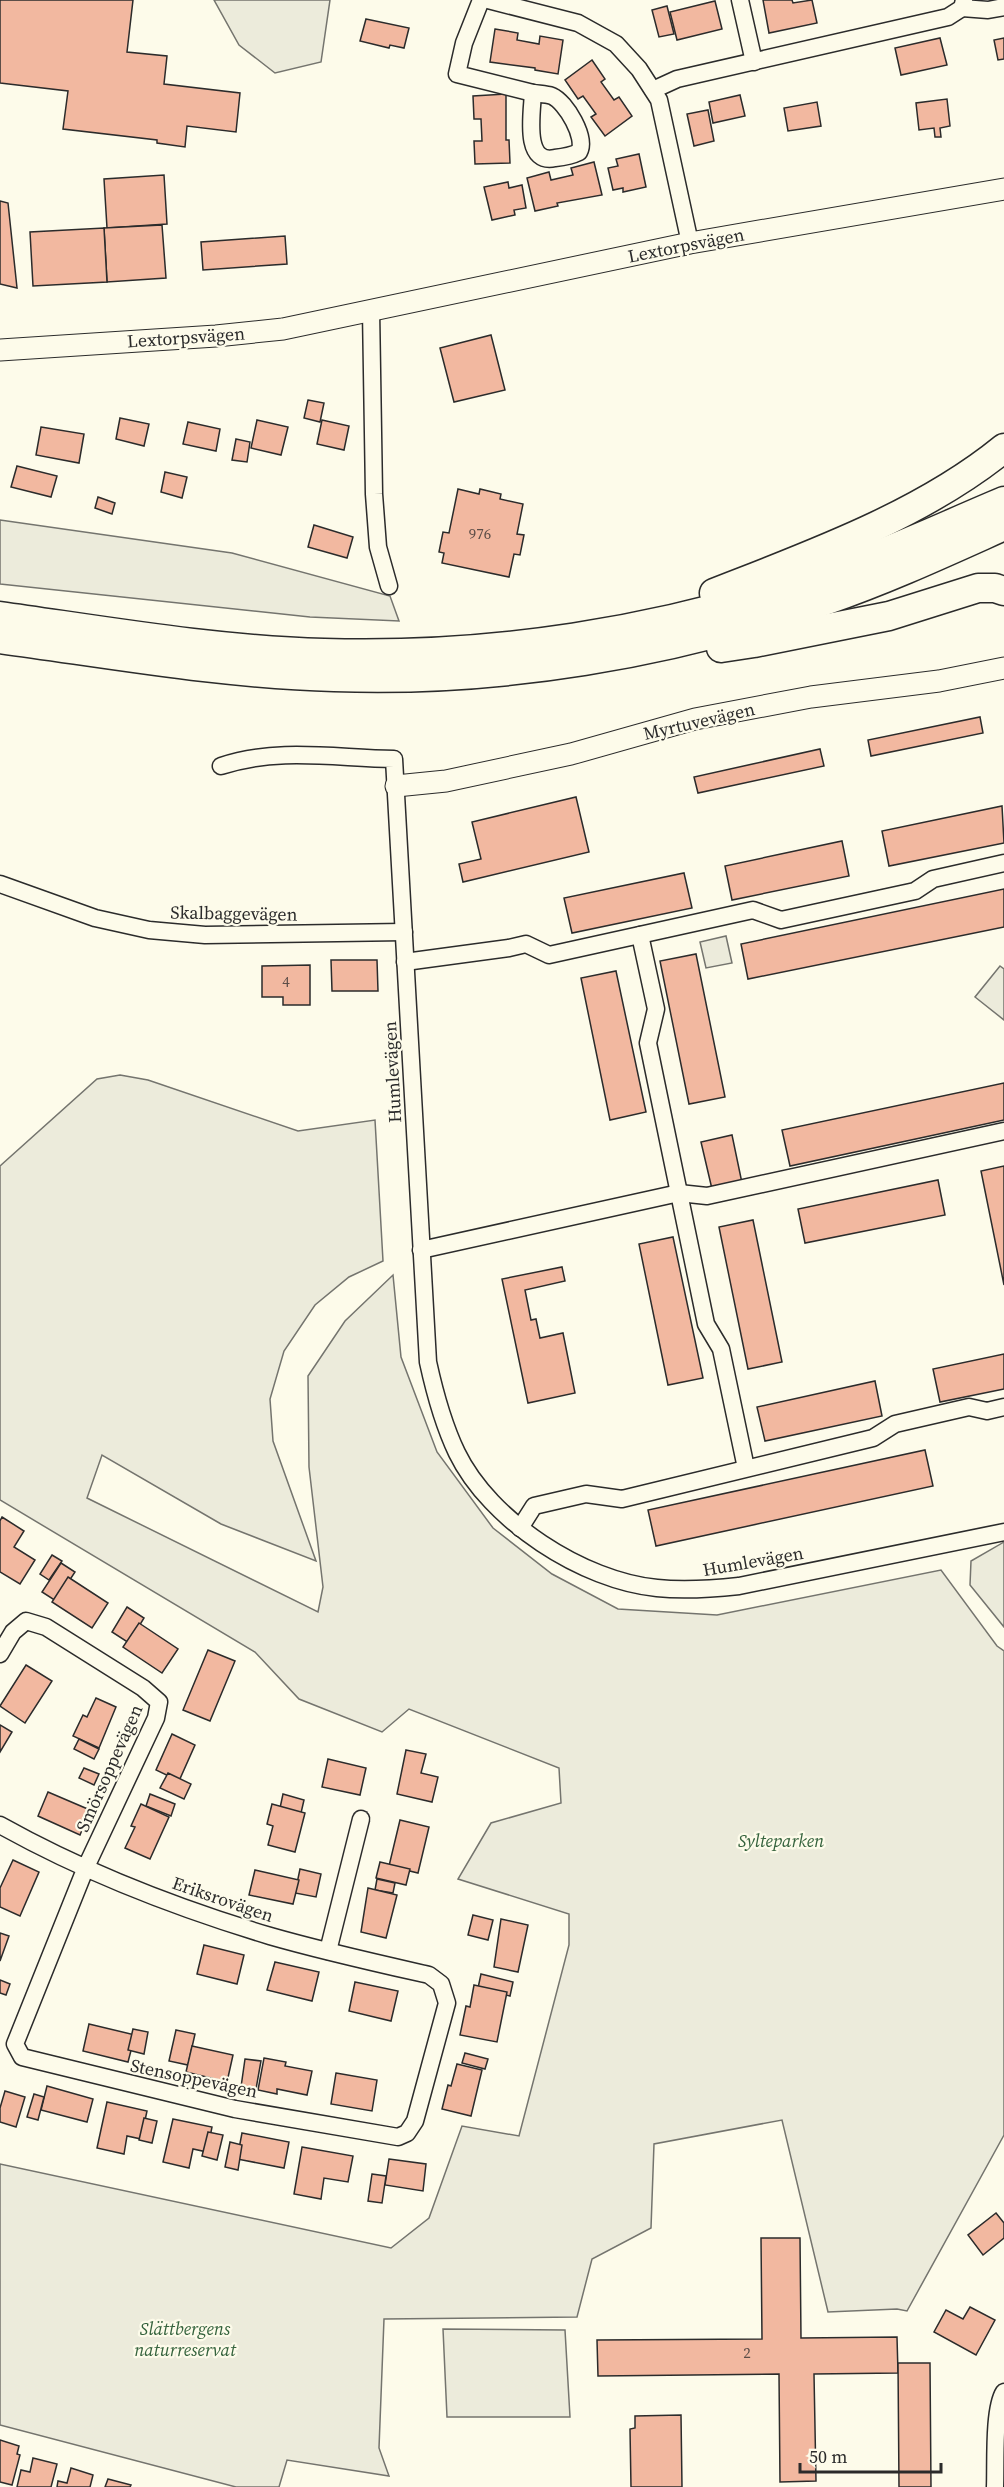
<svg xmlns="http://www.w3.org/2000/svg" width="1004" height="2487" viewBox="0 0 1004 2487" font-family="'Source Serif 4',serif">
<rect width="100%" height="100%" fill="#fdfbea"/>
<!-- green -->
<g fill="#ecebdb" stroke="#74746e" stroke-width="1.5">
<polygon points="214,0 330,0 321,62 275,73 239,45"/>
<polygon points="0,520 232,553 390,596 399,621 310,617 0,584"/>
<polygon points="726,936 732,963 706,968 700,942"/>
<polygon points="1000,966 1004,969 1004,1020 975,997"/>
<polygon points="120,1075 148,1080 298,1131 375,1120 383,1261 349,1277 315,1305 284,1351 270,1399 273,1441 316,1561 221,1524 102,1455 87,1498 318,1612 323,1587 309,1467 308,1376 345,1321 393,1275 401,1357 437,1452 493,1528 552,1574 618,1609 717,1615 941,1570 997,1646 1004,1651 1004,2135 907,2311 897,2309 828,2312 782,2120 654,2144 651,2228 592,2259 577,2317 384,2319 379,2448 389,2476 287,2460 279,2487 236,2487 0,2425 0,2164 391,2248 429,2218 462,2126 519,2136 569,1945 569,1914 458,1879 491,1823 561,1803 559,1768 409,1709 382,1732 299,1699 255,1652 0,1500 0,1166 97,1079"/>
<polygon points="1004,1542 1004,1627 970,1585 971,1561"/>
<polygon points="443,2329 565,2330 570,2417 447,2417"/>
</g>
<!-- building -->
<g fill="#f2b8a0" stroke="#2b2b2b" stroke-width="1.5">
<polygon points="0,0 133,0 127,52 167,56 164,84 240,93 236,132 187,126 185,147 157,143 157,140 63,129 68,91 0,83"/>
<polygon points="763,0 792,0 793,3 812,0 817,23 769,33"/>
<polygon points="715,1 722,29 677,40 670,12"/>
<polygon points="667,6 674,34 659,37 652,10"/>
<polygon points="366,19 409,28 404,48 390,45 389,48 360,41"/>
<polygon points="495,29 518,33 517,40 539,44 540,36 563,40 558,74 535,70 535,68 490,62"/>
<polygon points="940,38 947,65 901,75 895,48"/>
<polygon points="1004,38 1004,59 998,60 994,40"/>
<polygon points="592,60 605,79 601,82 614,100 619,97 632,116 605,136 591,117 596,114 583,96 578,99 565,80"/>
<polygon points="506,94 506,140 509,140 510,163 475,164 474,141 482,141 481,119 474,119 473,96"/>
<polygon points="740,95 745,116 713,123 709,102"/>
<polygon points="947,99 950,126 940,128 941,137 935,137 934,128 919,130 916,103"/>
<polygon points="817,102 821,126 788,131 784,108"/>
<polygon points="708,110 714,141 694,146 687,114"/>
<polygon points="639,154 646,187 623,192 623,188 613,190 608,168 618,166 616,159"/>
<polygon points="594,162 602,195 557,203 558,206 535,211 527,178 549,172 551,180 573,175 571,168"/>
<polygon points="164,175 167,224 107,228 104,179"/>
<polygon points="508,182 509,188 522,185 526,208 514,210 515,215 492,220 484,187"/>
<polygon points="0,201 8,203 17,288 0,284"/>
<polygon points="162,225 166,278 107,282 104,228"/>
<polygon points="104,228 107,282 33,286 30,232"/>
<polygon points="285,236 287,264 203,270 201,242"/>
<polygon points="491,335 505,390 454,402 440,348"/>
<polygon points="308,400 324,403 320,422 304,418"/>
<polygon points="120,418 149,424 144,446 116,439"/>
<polygon points="257,420 288,427 281,455 251,448"/>
<polygon points="322,420 349,426 344,450 317,444"/>
<polygon points="188,422 220,429 216,451 183,444"/>
<polygon points="41,427 84,434 79,463 36,455"/>
<polygon points="236,439 250,442 247,462 232,460"/>
<polygon points="17,466 57,476 51,497 11,487"/>
<polygon points="165,472 187,477 182,498 161,492"/>
<polygon points="458,489 479,494 480,489 501,494 500,499 523,504 517,534 524,535 520,555 514,554 509,577 442,563 444,553 439,552 443,532 449,533"/>
<polygon points="98,497 115,503 112,514 95,508"/>
<polygon points="314,525 353,537 347,558 308,547"/>
<polygon points="980,717 983,733 871,756 868,740"/>
<polygon points="820,749 824,766 698,793 694,777"/>
<polygon points="576,797 589,852 463,882 459,864 481,859 472,822"/>
<polygon points="1002,806 1004,843 889,866 882,831"/>
<polygon points="842,841 849,876 732,900 725,866"/>
<polygon points="684,873 692,908 572,933 564,898"/>
<polygon points="1004,889 1004,927 748,979 741,944"/>
<polygon points="696,954 725,1097 689,1104 660,961"/>
<polygon points="331,960 377,960 378,991 332,991"/>
<polygon points="310,965 310,1005 283,1005 283,997 262,997 262,966"/>
<polygon points="616,971 646,1112 610,1120 581,978"/>
<polygon points="1004,1083 1004,1120 790,1166 782,1130"/>
<polygon points="732,1135 742,1183 712,1189 701,1142"/>
<polygon points="1004,1166 1004,1285 981,1171"/>
<polygon points="938,1180 945,1215 805,1243 798,1209"/>
<polygon points="753,1220 782,1362 748,1369 719,1227"/>
<polygon points="673,1237 703,1378 668,1385 639,1244"/>
<polygon points="562,1267 565,1281 525,1290 531,1320 536,1319 540,1338 563,1333 575,1393 528,1403 502,1279"/>
<polygon points="1004,1354 1004,1389 940,1402 933,1369"/>
<polygon points="875,1381 882,1416 765,1441 757,1407"/>
<polygon points="925,1450 933,1486 656,1546 648,1510"/>
<polygon points="2,1517 24,1531 14,1547 35,1560 20,1584 0,1572 0,1521"/>
<polygon points="52,1555 62,1561 49,1580 40,1574"/>
<polygon points="61,1563 75,1572 56,1601 42,1592"/>
<polygon points="68,1577 108,1603 92,1628 52,1602"/>
<polygon points="127,1607 144,1618 129,1643 112,1632"/>
<polygon points="139,1623 178,1649 162,1673 123,1647"/>
<polygon points="208,1650 235,1661 210,1721 183,1710"/>
<polygon points="26,1665 52,1681 25,1723 0,1706"/>
<polygon points="96,1698 116,1707 99,1748 73,1736 83,1715 87,1717"/>
<polygon points="0,1725 12,1732 0,1752"/>
<polygon points="172,1734 195,1745 179,1781 156,1770"/>
<polygon points="79,1739 99,1749 94,1759 74,1749"/>
<polygon points="406,1750 426,1754 421,1773 438,1777 432,1802 397,1794"/>
<polygon points="328,1759 366,1768 360,1795 322,1787"/>
<polygon points="84,1768 99,1774 94,1785 79,1778"/>
<polygon points="168,1773 191,1784 184,1799 160,1788"/>
<polygon points="48,1792 90,1810 80,1835 38,1816"/>
<polygon points="150,1794 175,1804 171,1816 146,1806"/>
<polygon points="283,1794 304,1800 301,1813 280,1808"/>
<polygon points="141,1804 169,1817 150,1859 125,1848 135,1827 131,1826"/>
<polygon points="272,1804 305,1813 295,1852 268,1845 273,1826 267,1824"/>
<polygon points="400,1820 429,1827 418,1873 389,1866"/>
<polygon points="13,1860 39,1872 20,1916 0,1907 0,1888"/>
<polygon points="380,1862 410,1869 406,1885 376,1878"/>
<polygon points="300,1869 321,1874 316,1897 295,1893"/>
<polygon points="255,1870 299,1880 293,1904 249,1895"/>
<polygon points="377,1879 395,1883 393,1893 375,1890"/>
<polygon points="368,1888 397,1895 386,1938 361,1932"/>
<polygon points="473,1915 493,1920 488,1940 468,1935"/>
<polygon points="501,1919 528,1925 518,1972 494,1967"/>
<polygon points="0,1933 9,1936 0,1961"/>
<polygon points="204,1945 244,1955 237,1984 197,1974"/>
<polygon points="275,1962 319,1972 312,2001 267,1990"/>
<polygon points="481,1974 513,1982 510,1996 478,1988"/>
<polygon points="0,1980 10,1984 6,1995 0,1993"/>
<polygon points="355,1982 398,1991 391,2021 349,2011"/>
<polygon points="474,1985 507,1992 497,2042 460,2035 466,2006 470,2007"/>
<polygon points="89,2024 135,2035 128,2062 83,2051"/>
<polygon points="133,2029 148,2032 144,2054 128,2050"/>
<polygon points="176,2030 195,2034 188,2065 169,2061"/>
<polygon points="192,2046 233,2055 227,2082 186,2072"/>
<polygon points="465,2053 488,2059 485,2069 462,2063"/>
<polygon points="264,2058 286,2062 285,2066 312,2071 307,2095 277,2089 277,2094 258,2090"/>
<polygon points="245,2059 261,2061 256,2089 241,2087"/>
<polygon points="457,2064 482,2070 471,2116 442,2109 448,2085 451,2086"/>
<polygon points="336,2073 377,2080 372,2111 331,2104"/>
<polygon points="47,2086 93,2099 87,2122 41,2110"/>
<polygon points="5,2091 25,2097 16,2127 0,2122 0,2108"/>
<polygon points="34,2094 44,2097 38,2120 27,2117"/>
<polygon points="107,2102 147,2111 141,2139 127,2136 124,2154 97,2148"/>
<polygon points="144,2118 157,2121 152,2143 139,2140"/>
<polygon points="173,2119 212,2127 207,2152 193,2149 189,2168 163,2162"/>
<polygon points="208,2132 223,2135 217,2160 202,2156"/>
<polygon points="242,2133 289,2142 284,2168 237,2159"/>
<polygon points="230,2142 242,2145 238,2170 225,2167"/>
<polygon points="302,2147 353,2156 348,2182 324,2178 321,2199 294,2194"/>
<polygon points="389,2159 426,2164 423,2191 385,2185"/>
<polygon points="372,2174 386,2176 382,2203 368,2201"/>
<polygon points="996,2213 1004,2223 1004,2238 983,2255 968,2235"/>
<polygon points="761,2238 800,2238 801,2338 897,2337 898,2373 814,2374 816,2481 780,2482 779,2374 598,2376 597,2340 762,2339"/>
<polygon points="970,2307 995,2320 976,2355 934,2332 946,2310 963,2319"/>
<polygon points="898,2363 930,2363 931,2487 899,2487"/>
<polygon points="681,2415 682,2487 631,2487 630,2429 635,2428 635,2416"/>
<polygon points="0,2440 19,2446 17,2454 20,2455 12,2485 0,2482"/>
<polygon points="33,2458 57,2464 51,2487 17,2487 21,2470 30,2472"/>
<polygon points="71,2468 93,2475 90,2487 57,2487 58,2481 67,2483"/>
<polygon points="108,2479 131,2485 130,2487 105,2487"/>
</g>
<g fill="none" stroke-linecap="round" stroke-linejoin="round">
<defs>
<g id="minor">
<polyline points="481,0 464,43 457,74 533,93"/>
<polyline points="488,0 578,23 616,44 639,69 659,100 690,243"/>
<polyline points="740,0 754,62"/>
<polyline points="962,8 988,10 1004,7"/>
<polyline points="653,90 677,79 948,17 962,8 964,0"/>
<path d="M533,93C539,94 546,94 552,96C566,102 587,138 579,152C571,156 564,157 555,158C523,165 532,113 533,93Z"/>
<polyline points="371,310 374,494 378,547 389,586"/>
<path d="M221,766C280,747 333,758 394,759L428,1362C435,1394 443,1424 457,1453C490,1521 583,1581 657,1588C685,1591 711,1589 739,1586L1004,1532"/>
<polyline points="0,884 95,918 149,930 205,935 404,932"/>
<polyline points="640,935 656,1009 648,1043 706,1324 721,1349 746,1468"/>
<polyline points="405,962 509,948 526,944 549,955 753,910 781,920 915,891 933,879 1004,863"/>
<polyline points="421,1250 679,1193 707,1196 1004,1131"/>
<polyline points="520,1528 534,1506 586,1494 622,1499 873,1438 895,1424 969,1407 987,1411 1004,1407"/>
<path d="M0,1654L13,1632L26,1621L46,1627L143,1688L159,1702L156,1718L86,1867L15,2044L22,2057L235,2109L398,2137L407,2133L415,2121L447,2003L441,1984L429,1975C376,1963 322,1951 270,1936C177,1908 84,1872 0,1825"/>
<polyline points="328,1951 361,1819"/>
<path d="M995,2487C996,2465 993,2409 1004,2392"/>
</g>
<g id="tertiary">
<polyline points="0,350 216,336 283,329 690,243 1004,189"/>
<polyline points="396,786 446,781 571,754 695,719 811,697 939,681 1004,668"/>
</g>
<g id="trunk">
<path d="M714,593C811,555 922,515 1004,448"/>
<path d="M0,616C107,631 215,650 324,653C491,658 659,632 817,578C881,556 942,527 1004,501"/>
<path d="M0,639C111,654 222,674 334,677C501,683 670,654 827,600C888,579 946,552 1004,526"/>
<polyline points="721,648 754,643 889,616 978,588 995,588 1004,591"/>
</g>
</defs>
<!-- minor casing -->
<use href="#minor" stroke="#2b2b2b" stroke-width="19"/>
<!-- tertiary casing -->
<use href="#tertiary" stroke="#2b2b2b" stroke-width="23"/>
<!-- trunk casing -->
<use href="#trunk" stroke="#2b2b2b" stroke-width="31"/>
<!-- minor -->
<use href="#minor" stroke="#fdfbea" stroke-width="16"/>
<!-- tertiary -->
<use href="#tertiary" stroke="#fdfbea" stroke-width="21"/>
<!-- trunk -->
<use href="#trunk" stroke="#fdfbea" stroke-width="28"/>
</g>
<g text-anchor="middle" dominant-baseline="central" stroke-width="4.5" stroke-linejoin="round" paint-order="stroke">
<!-- number labels -->
<g font-size="15" fill="#5d4e48">
<text x="480" y="533">976</text>
<text x="286" y="981">4</text>
<text x="747" y="2352">2</text>
</g>
<!-- street labels -->
<g font-size="18" fill="#2b2b2b" stroke="#fdfbea">
<text transform="translate(686 245) rotate(-11)">Lextorpsvägen</text>
<text transform="translate(186 337) rotate(-4)">Lextorpsvägen</text>
<text transform="translate(699 721) rotate(-13)">Myrtuvevägen</text>
<text transform="translate(234 913) rotate(1)">Skalbaggevägen</text>
<text transform="translate(392 1072) rotate(-93)">Humlevägen</text>
<text transform="translate(753 1561) rotate(-10)">Humlevägen</text>
<text transform="translate(109 1768) rotate(-66)">Smörsoppevägen</text>
<text transform="translate(223 1899) rotate(19)">Eriksrovägen</text>
<text transform="translate(194 2078) rotate(12)">Stensoppevägen</text>
</g>
<!-- park labels -->
<g font-size="18" font-style="italic" fill="#34623c" stroke="#fdfbea">
<text x="781" y="1840">Sylteparken</text>
<text x="185" y="2328">Slättbergens<tspan x="185" dy="21">naturreservat</tspan></text>
</g>
</g>
<!-- scale -->
<path d="M800 2463v9h141v-9" fill="none" stroke="#2b2b2b" stroke-width="3"/>
<text x="809" y="2463" font-size="18" fill="#2b2b2b" stroke="#fdfbea" stroke-width="4.5" paint-order="stroke">50 m</text>
</svg>
